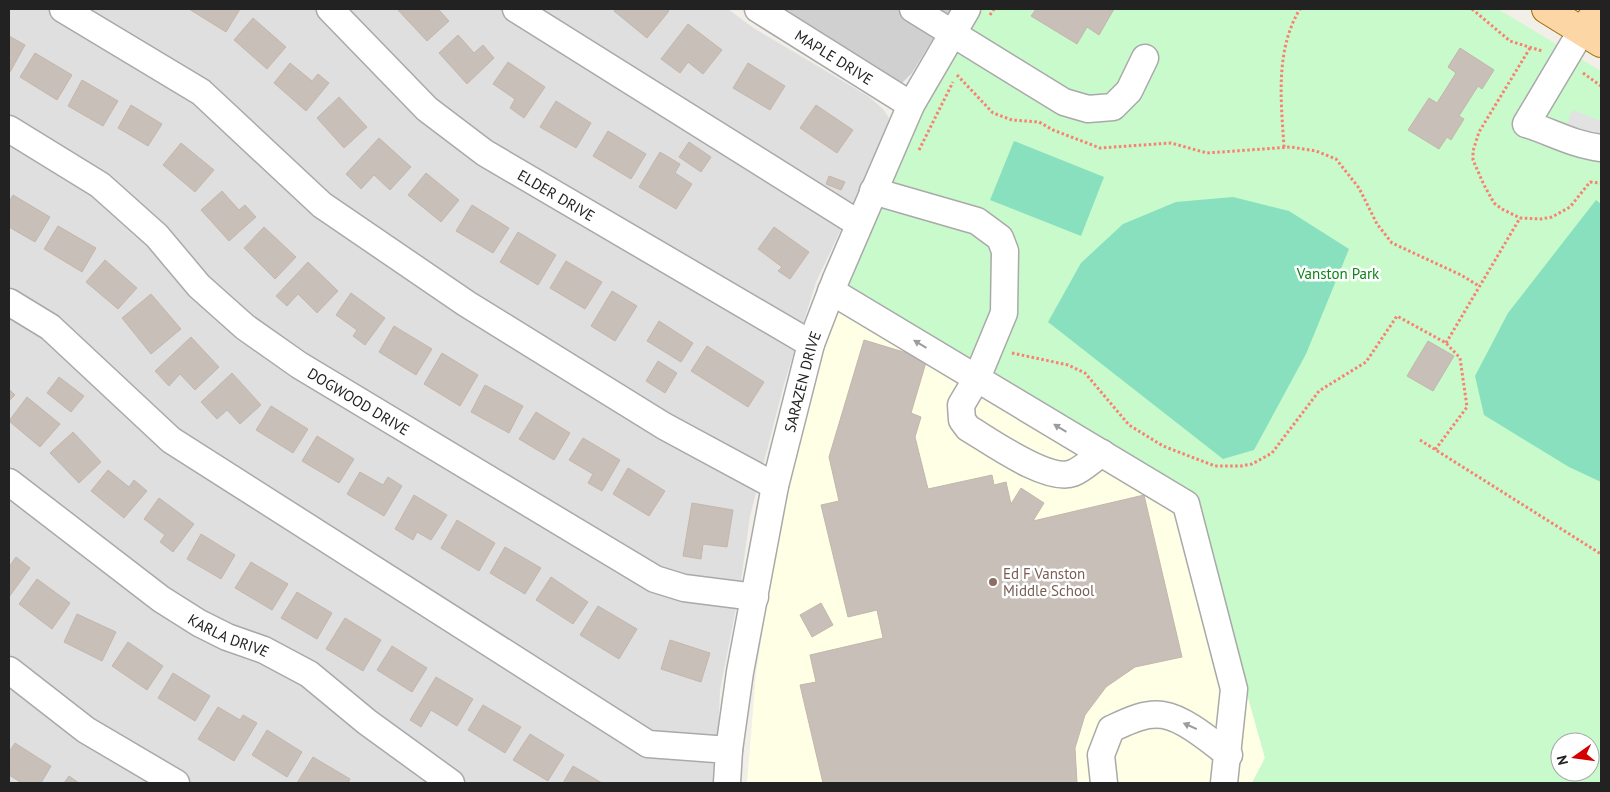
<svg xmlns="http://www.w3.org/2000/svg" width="1610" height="792" viewBox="0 0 1610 792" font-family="'PT Sans',sans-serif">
<rect width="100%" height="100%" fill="#f2efe9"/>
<!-- residential -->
<polygon fill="#e0dfdf" points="9,9 728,9 752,27 868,96 883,109 889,118 887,133 816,282 784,384 750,516 740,588 720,690 716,783 9,783"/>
<!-- education -->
<polygon fill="#ffffe5" points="840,283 1190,490 1265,758 1252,783 747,783 756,674 789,455"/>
<!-- religious -->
<polygon fill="#d0d0d0" points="776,9 951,9 912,73 902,83 885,79"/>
<!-- park -->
<path fill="#c8facc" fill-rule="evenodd" d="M978,9H1498L1601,71V783H1252L1265,758L1190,490L840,283L941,72ZM1560,742H1590V772H1560Z"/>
<!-- pitch -->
<g fill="#88e0be">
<polygon points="1014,141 1104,177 1081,236 990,200"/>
<polygon points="1233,197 1289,211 1349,249 1306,354 1254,450 1223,459 1048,322 1081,263 1123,224 1176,202"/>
<polygon points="1596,200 1601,204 1601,482 1569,467 1484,415 1475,376 1508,313"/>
</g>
<!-- parking -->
<polygon fill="#e2e2e2" points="1572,110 1601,121 1601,138 1567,125"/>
<!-- building -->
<g fill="#c7bfb8" stroke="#c4b6ab">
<polygon points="189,9 240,9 226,32"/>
<polygon points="397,9 438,9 449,21 427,41"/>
<polygon points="616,9 667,9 669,11 647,38 614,11"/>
<polygon points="1036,9 1114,9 1099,35 1087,27 1077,44 1031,16"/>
<polygon points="253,18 286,47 267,69 234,40"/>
<polygon points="688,24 722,50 703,74 688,62 680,73 661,59"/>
<polygon points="458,35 474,53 483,45 494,58 467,84 439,53"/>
<polygon points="9,36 25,45 10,72 9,72"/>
<polygon points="1460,48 1494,70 1482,89 1478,86 1459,116 1464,119 1451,140 1447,137 1439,149 1408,130 1429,98 1437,103 1456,73 1448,67"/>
<polygon points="35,53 72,75 57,100 20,77"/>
<polygon points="508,62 545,87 524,118 510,108 515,99 493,84"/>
<polygon points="290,63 312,81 318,74 329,83 306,111 274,83"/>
<polygon points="748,63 785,86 770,110 733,88"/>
<polygon points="82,80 118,101 103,126 68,106"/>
<polygon points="339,97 367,127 344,148 317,118"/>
<polygon points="556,101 591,123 576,148 540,127"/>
<polygon points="131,105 162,124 148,146 118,128"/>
<polygon points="816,105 853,130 837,153 800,128"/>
<polygon points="608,131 646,154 631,179 593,156"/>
<polygon points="379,138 411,167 390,190 374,175 361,189 346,174"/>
<polygon points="689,142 711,157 701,172 679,157"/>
<polygon points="181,143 214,170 195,192 163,165"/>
<polygon points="660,152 680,164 675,173 692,184 676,209 639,187"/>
<polygon points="426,173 459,200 441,222 408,195"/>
<polygon points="829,176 845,182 841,190 826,184"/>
<polygon points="222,191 239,210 245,205 256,217 229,241 201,210"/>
<polygon points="13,195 50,217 35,242 9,227 9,202"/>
<polygon points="472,205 509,228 493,253 456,231"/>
<polygon points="58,226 96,248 82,272 44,249"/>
<polygon points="264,227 296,257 275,279 244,248"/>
<polygon points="774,227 809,252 790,279 778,271 782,267 758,249"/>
<polygon points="518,232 556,255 538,285 500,262"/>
<polygon points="105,260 137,288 118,309 86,282"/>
<polygon points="566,261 602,282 585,309 550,288"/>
<polygon points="308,262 338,291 317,313 298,294 287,306 276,296"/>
<polygon points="612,291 637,306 615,341 591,326"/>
<polygon points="351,293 385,318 365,345 353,336 357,330 336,315"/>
<polygon points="151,294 181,329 151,354 122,318"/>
<polygon points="659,321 693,343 681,362 647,341"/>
<polygon points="394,326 432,349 416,375 379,352"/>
<polygon points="191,337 219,367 195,390 180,374 169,386 155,371"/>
<polygon points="864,340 927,359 911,413 921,417 915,437 928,489 992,475 994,485 1006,482 1011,504 1021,488 1044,503 1033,521 1144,495 1182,657 1135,667 1106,687 1085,715 1075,748 1077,783 823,783 800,685 816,682 810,655 883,638 877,610 848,617 821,505 839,501 829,457"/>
<polygon points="1428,341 1454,356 1433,391 1407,376"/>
<polygon points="707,346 764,382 748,407 691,371"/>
<polygon points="442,353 478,375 460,406 424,384"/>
<polygon points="658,361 677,373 665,393 646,381"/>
<polygon points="232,373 261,405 240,424 227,410 217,419 201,402"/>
<polygon points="59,377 84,396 71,412 47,393"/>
<polygon points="485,385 523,406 509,433 471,412"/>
<polygon points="9,389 15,395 9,401"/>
<polygon points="27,397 60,424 40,447 9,421"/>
<polygon points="271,406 308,429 293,453 256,430"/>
<polygon points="536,412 570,433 554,460 519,439"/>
<polygon points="73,432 101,462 79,483 50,453"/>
<polygon points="317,436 354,459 339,483 302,461"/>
<polygon points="583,438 620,460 602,491 588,483 593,474 569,460"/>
<polygon points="628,468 665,491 649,516 613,494"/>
<polygon points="108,470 129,487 134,480 147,491 124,518 91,491"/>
<polygon points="360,472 383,485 388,477 402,486 384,516 347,494"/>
<polygon points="414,495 447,515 431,540 417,532 413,540 395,529"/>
<polygon points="159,498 194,524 173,552 160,542 165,535 144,519"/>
<polygon points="692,503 733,510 727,547 703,544 701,559 683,556"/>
<polygon points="457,520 495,543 479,571 441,548"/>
<polygon points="201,534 235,555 221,579 187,559"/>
<polygon points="505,547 541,568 525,594 490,573"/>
<polygon points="16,557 30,568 9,597 9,567"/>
<polygon points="251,562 288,584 272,610 235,588"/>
<polygon points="551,577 588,602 573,624 536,600"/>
<polygon points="37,579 70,603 52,629 19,604"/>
<polygon points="297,592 332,613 317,639 281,618"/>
<polygon points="821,603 833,625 812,637 800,615"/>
<polygon points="598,606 637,629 619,659 580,635"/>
<polygon points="77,614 116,632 102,661 64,642"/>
<polygon points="345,618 381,640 363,671 326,649"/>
<polygon points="670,640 710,653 701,682 661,669"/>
<polygon points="128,642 163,666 147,690 112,666"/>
<polygon points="392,646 427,668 412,692 377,670"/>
<polygon points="173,673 210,696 195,721 158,698"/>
<polygon points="436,677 473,699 457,726 431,710 421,727 410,720"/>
<polygon points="483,705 521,727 505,753 468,730"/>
<polygon points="218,707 240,720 243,715 257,723 234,761 198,739"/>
<polygon points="267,730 302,752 287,777 252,755"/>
<polygon points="530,734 564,755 548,781 513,760"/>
<polygon points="15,743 51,766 41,783 22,783 9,775 9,752"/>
<polygon points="313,757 350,779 348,783 297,783"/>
<polygon points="573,766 602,783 563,783"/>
<polygon points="69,776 79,783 64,783"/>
</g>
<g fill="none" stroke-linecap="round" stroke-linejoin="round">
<defs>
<g id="minor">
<polyline points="63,9 201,92 322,205 467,304 664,426 775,486"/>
<path id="s1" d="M330,9L427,109L485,153L811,344"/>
<polyline points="516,9 859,224"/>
<path id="s2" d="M758,9L911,105"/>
<polyline points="913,9 1064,102 1088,109 1113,107 1129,91 1145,58"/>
<path d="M1582,30L1526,124C1552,132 1574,145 1601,148"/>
<path id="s3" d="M9,129L100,185L157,236L199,286L245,327L299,365L655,579L684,588L755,597"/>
<path d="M873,191L977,221L1000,238L1005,251L1004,313L977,378L961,405L962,420L968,428C990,441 1048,483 1073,473C1083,469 1093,459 1102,453"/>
<polyline points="831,291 1186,504 1234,689 1224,783"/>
<polyline points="9,302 50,327 171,440 648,744 729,750"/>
<path id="s4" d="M9,482L161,599L199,623L227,637L264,650L309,674L367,722L451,783"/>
<polyline points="9,670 86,730 176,783"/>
<path id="s5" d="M727,783L729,750L740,672L775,486L811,344L836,279L911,105L967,9"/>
<path d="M1104,783L1101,755L1111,729C1126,722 1145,712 1163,715C1184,718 1212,742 1229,755"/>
</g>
<g id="major">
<polyline points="1546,9 1601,43"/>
<polyline points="1582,30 1598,11"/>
</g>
</defs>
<!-- minor casing -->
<use href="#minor" stroke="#a9a9a9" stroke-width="29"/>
<!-- major casing -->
<use href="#major" stroke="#a06b00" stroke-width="30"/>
<!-- path -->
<g stroke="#fa8072" stroke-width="3" stroke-dasharray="2.5 2.5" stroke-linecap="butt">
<polyline points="1472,9 1510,41 1542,51"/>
<polyline points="990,15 994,9"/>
<polyline points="1530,48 1479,132 1473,151 1473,160 1484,185 1494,203 1502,209 1520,218 1541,219 1552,217 1570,207 1590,182 1601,183"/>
<polyline points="1583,73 1601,86"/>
<polyline points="957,75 993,113 1012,120 1039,122 1053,130 1100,148 1171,143 1207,153 1291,147 1316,151 1336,159 1359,188 1377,224 1392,243 1461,275 1479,286"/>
<path d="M1284,147C1281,101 1275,50 1300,9"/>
<polyline points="919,150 953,82"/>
<polyline points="1446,343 1520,218"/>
<polyline points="1012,353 1068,365 1085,373 1129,425 1163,446 1215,466 1241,466 1252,464 1272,453 1319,391 1366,362 1397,316 1446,343 1460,358 1467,407 1435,450"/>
<polyline points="1420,440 1601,554"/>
</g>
<!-- minor -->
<use href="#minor" stroke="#fff" stroke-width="26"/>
<!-- major -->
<use href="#major" stroke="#fcd6a4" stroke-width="28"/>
</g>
<!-- one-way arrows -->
<defs><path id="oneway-solid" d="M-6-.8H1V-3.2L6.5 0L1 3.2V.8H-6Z" transform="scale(1.25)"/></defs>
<g fill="#9c9c9c">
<use href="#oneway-solid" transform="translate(920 344) rotate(-149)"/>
<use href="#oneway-solid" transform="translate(1060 428) rotate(-149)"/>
<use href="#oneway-solid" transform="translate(1190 726) rotate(-156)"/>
</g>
<!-- markers -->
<circle fill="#8d6e63" stroke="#fff" stroke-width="2" cx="993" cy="582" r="5"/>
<g text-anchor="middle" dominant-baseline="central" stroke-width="5" stroke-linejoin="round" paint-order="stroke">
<!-- street labels -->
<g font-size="15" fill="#222" stroke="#fff">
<text stroke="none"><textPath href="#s2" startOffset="90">MAPLE DRIVE</textPath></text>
<text stroke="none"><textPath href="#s1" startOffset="295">ELDER DRIVE</textPath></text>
<text stroke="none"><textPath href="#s5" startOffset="409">SARAZEN DRIVE</textPath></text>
<text stroke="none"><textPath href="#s3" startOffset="446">DOGWOOD DRIVE</textPath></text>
<text stroke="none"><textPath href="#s4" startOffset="269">KARLA DRIVE</textPath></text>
</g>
<!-- park labels -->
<g font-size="15" fill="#0c8416" stroke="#fff">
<text x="1338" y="273">Vanston Park</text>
</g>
<!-- education labels -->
<g font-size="15" fill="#785e54" stroke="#fff" text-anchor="start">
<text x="1003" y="573">Ed F Vanston<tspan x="1003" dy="17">Middle School</tspan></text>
</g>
</g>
<!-- border -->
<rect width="1610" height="792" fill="none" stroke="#222222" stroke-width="20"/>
<!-- north arrow -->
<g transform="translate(1575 757) rotate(256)"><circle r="24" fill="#ffffff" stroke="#a7a7a7"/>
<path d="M0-4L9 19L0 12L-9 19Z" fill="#d40000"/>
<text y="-8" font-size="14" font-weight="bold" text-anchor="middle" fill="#222222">N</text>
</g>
</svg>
